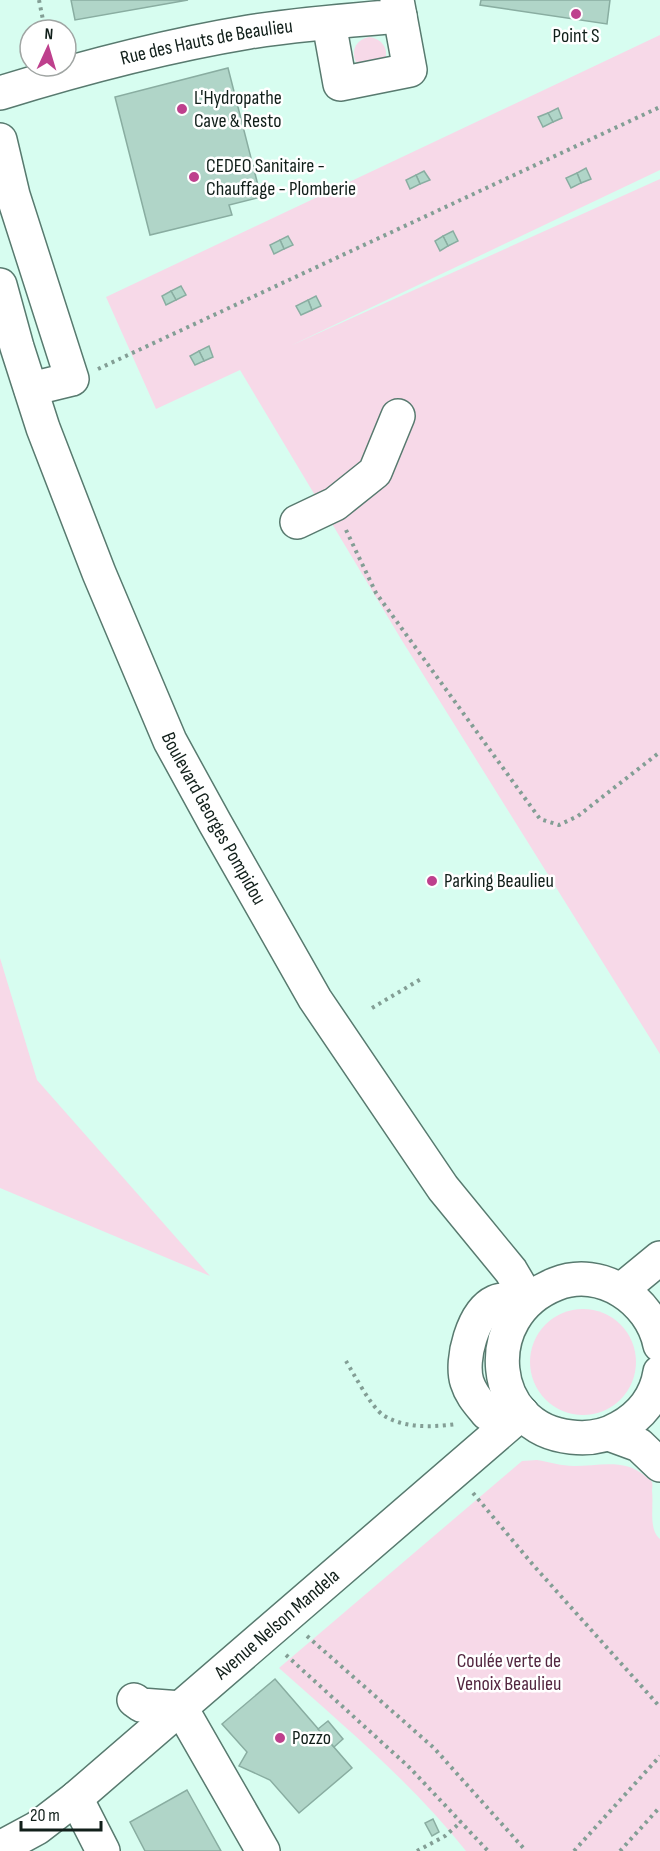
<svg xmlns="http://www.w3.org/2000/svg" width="660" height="1851" viewBox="0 0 660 1851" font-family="'Sofia Sans Condensed',sans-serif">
<rect width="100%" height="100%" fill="#d7fdf0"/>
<!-- green -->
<g fill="#f7d9e8">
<polygon points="660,35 660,170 290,346 660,179 660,1054 401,639 240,370 156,409 106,297"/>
<path d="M369,37C382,39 389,48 385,61L357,64C350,52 355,40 369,37Z"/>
<polygon points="0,958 37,1080 210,1276 0,1188"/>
<circle cx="583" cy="1362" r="53"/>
<path d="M537,1460C549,1462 562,1466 574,1466C598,1466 625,1458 645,1476C647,1478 650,1479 652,1482C653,1485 652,1488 652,1491C654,1506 648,1529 660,1539V1851H466C412,1783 344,1726 279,1668L522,1461Z"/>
</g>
<!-- building -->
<g fill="#b0d5c8" stroke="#89ada1" stroke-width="1.5">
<polygon points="71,0 188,0 75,20"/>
<polygon points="481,0 610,0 607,24 480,5"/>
<polygon points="228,68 261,197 229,205 232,215 150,235 115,97"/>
<polygon points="558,108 562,118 553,122 548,113"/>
<polygon points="548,113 553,122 543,127 538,117"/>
<polygon points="586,168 591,179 581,183 577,173"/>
<polygon points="424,171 430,180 420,184 416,175"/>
<polygon points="577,173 581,183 571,188 566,178"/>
<polygon points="416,175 420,184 410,189 406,180"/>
<polygon points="453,231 458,241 448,246 443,236"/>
<polygon points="288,236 293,245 284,249 280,240"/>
<polygon points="443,236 448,246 440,251 435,241"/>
<polygon points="280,240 284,249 274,254 270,245"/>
<polygon points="181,286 186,295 176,300 171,291"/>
<polygon points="171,291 176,300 166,305 162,296"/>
<polygon points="316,296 321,306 312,310 308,300"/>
<polygon points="308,300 312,310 301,315 296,306"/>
<polygon points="209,346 213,357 204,361 199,351"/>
<polygon points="199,351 204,361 195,365 190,356"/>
<polygon points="275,1679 352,1768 299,1813 270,1780 239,1766 247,1752 222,1724"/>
<polygon points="328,1721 343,1739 334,1747 318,1729"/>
<polygon points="187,1790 221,1851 145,1851 130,1822"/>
<polygon points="433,1819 439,1832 432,1836 425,1823"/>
</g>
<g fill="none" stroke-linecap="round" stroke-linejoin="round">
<defs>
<g id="minor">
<polyline points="329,23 340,84 410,70 400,16"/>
<path id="s1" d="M0,93C81,68 165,46 249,32C299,24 350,20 400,16L397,0"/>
<polyline points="0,140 13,195 72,379 31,389"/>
<path id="s2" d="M0,285L17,347L43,428L99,573L170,741L215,823L315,999L443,1188L511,1271L528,1300"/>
<polyline points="297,522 335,504 375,472 398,416"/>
<polyline points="621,1290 660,1258"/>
<path d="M660,1345C651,1300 601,1266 556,1284C477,1315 488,1429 571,1437C588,1439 604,1437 619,1428C641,1416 656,1397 660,1372"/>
<path d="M522,1413H487C479,1403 471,1395 467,1382C460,1360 473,1312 495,1302C504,1298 519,1300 528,1300"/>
<polyline points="609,1434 639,1445 660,1465"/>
<polyline points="134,1700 141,1705 181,1708 263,1851"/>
<polyline points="76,1798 103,1851"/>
<path id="s3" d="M0,1848L37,1828L76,1798L522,1413"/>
</g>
</defs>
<!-- minor casing -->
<use href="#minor" stroke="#587a6f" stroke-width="36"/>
<!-- path -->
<g stroke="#839e95" stroke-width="4" stroke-dasharray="3 4.5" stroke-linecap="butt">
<polyline points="39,0 45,30"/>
<polyline points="98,369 660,107"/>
<polyline points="346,530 376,593 540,819 559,825 578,816 660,752"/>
<polyline points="372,1008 421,979"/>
<path d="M346,1361C354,1374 371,1407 383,1415C405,1429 433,1427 457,1424"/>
<polyline points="473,1493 534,1566 660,1707"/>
<polyline points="307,1636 434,1748 526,1851"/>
<polyline points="286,1655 410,1768 488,1851"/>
<polyline points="417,1851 445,1836 461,1822"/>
<polyline points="574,1851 660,1756"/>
<polyline points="620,1851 660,1807"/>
</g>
<!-- minor -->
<use href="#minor" stroke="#fff" stroke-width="33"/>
</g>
<!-- markers -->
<g fill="#be408d" stroke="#fff" stroke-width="2">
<circle cx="576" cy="14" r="6"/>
<circle cx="182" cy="109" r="6"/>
<circle cx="194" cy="177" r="6"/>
<circle cx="432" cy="881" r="6"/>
<circle cx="280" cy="1738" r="6"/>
</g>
<g text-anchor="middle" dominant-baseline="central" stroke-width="5" stroke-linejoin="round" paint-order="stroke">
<!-- poi labels -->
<g font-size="20" fill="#111f1a" stroke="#fff" text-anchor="start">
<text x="576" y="36" text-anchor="middle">Point S</text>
<text x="194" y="98">L'Hydropathe<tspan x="194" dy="23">Cave &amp; Resto</tspan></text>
<text x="206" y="166">CEDEO Sanitaire -<tspan x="206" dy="23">Chauffage - Plomberie</tspan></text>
<text x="444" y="881">Parking Beaulieu</text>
<text x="292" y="1738">Pozzo</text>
</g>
<!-- street labels -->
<g font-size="20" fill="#111f1a" stroke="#fff">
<text stroke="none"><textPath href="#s1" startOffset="213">Rue des Hauts de Beaulieu</textPath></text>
<text stroke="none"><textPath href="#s2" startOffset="576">Boulevard Georges Pompidou</textPath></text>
<text stroke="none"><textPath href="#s3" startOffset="357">Avenue Nelson Mandela</textPath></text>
</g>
<!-- park labels -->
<g font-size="20" fill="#532740" stroke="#fff">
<text x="509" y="1661">Coulée verte de<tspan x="509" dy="23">Venoix Beaulieu</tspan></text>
</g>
</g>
<!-- north arrow -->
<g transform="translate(48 48) rotate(4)"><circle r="28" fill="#ffffff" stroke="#a0a5a3" stroke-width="1.5"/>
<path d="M0-4.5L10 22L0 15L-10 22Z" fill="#be408d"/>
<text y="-9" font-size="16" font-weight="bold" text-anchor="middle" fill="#111f1a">N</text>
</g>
<!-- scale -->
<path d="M21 1821v9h80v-9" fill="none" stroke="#111f1a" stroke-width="3"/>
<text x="30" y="1821" font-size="18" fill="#111f1a" stroke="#ffffff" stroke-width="4.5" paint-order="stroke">20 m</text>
</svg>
